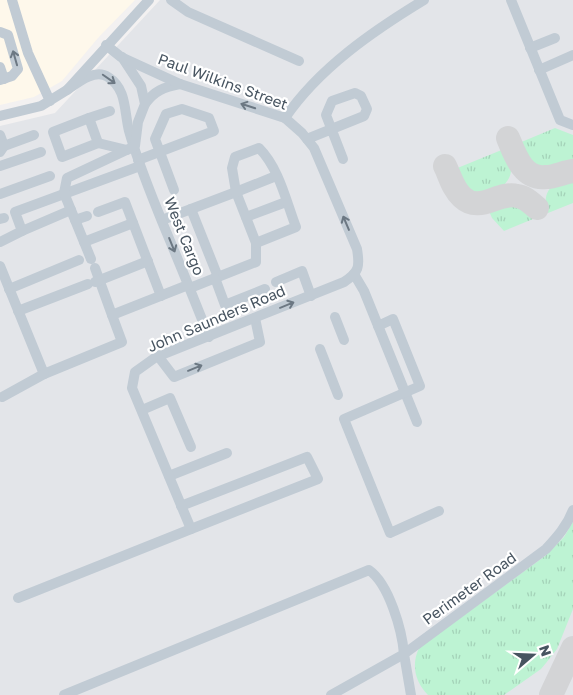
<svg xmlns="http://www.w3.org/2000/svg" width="573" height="695" viewBox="0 0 573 695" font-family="'Golos Text',sans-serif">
<defs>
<pattern id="grass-tufts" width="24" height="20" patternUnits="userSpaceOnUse" patternTransform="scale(1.25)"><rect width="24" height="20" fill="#bdf3d3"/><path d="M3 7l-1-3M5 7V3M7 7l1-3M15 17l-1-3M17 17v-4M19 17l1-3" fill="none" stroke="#a4d2b8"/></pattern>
</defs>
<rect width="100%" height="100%" fill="#f3f1f1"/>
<!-- commercial -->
<polygon fill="#fef8eb" points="0,0 135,0 98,38 62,81 34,97 0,105"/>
<!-- airport -->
<polygon fill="#e3e5e9" points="160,0 573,0 573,695 0,695 0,126 55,113"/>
<!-- grass -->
<g fill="url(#grass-tufts)">
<path d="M555,128L573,135V159C542,172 533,178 519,143Z"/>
<path d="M504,149C507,156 512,163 511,171C510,189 479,204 465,190C460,185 457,176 455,169Z"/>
<path d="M573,179V203L548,213C540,192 553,180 573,179Z"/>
<path d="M511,203C523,204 528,208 533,219L504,231L492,218L489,211Z"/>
<path d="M573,522V609L557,649L546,663L541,669L504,695H428C415,682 411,665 419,648L545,556L564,537Z"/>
</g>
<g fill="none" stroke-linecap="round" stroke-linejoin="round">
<!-- taxiway -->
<g stroke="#d3d4d6" stroke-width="24">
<path d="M508,138C515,155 523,180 546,177C555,177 564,172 573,171"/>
<path d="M445,166C450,176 453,189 462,197C480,214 498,191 517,196C526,197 531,203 537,208"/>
<polyline points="551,695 573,648"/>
</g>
<!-- minor -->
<g stroke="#c1cbd4" stroke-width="10">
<polyline points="12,0 28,53 50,101"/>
<polyline points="171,0 188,12 299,61"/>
<polyline points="511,0 560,120 573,125"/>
<polyline points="0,32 8,35 18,69 12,76 0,80"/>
<polyline points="530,48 555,38"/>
<polyline points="0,67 4,79"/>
<polyline points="539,70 573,55"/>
<path d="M67,90C77,83 95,68 108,77C127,89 124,111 129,131C138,163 151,194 163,224C179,262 194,299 209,337"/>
<path d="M145,104C154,91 164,87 180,84"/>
<polyline points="0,116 41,106 67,90 149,0"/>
<polygon points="89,118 98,143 62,157 53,132"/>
<polyline points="89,118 110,111"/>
<path d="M285,118C319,68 373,31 424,0"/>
<polyline points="0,135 4,146 0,152"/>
<polyline points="307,139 364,116 367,109 361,96 355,93 332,101 326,115 343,159"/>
<polyline points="98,143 127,150"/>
<polyline points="4,146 34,135"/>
<polyline points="138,160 214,131 209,118 182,109 166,114 155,139 174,190"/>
<polyline points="0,166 41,152"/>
<polyline points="0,194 50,176"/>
<polyline points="191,209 218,277"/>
<polyline points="98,212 125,202 161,296"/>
<polyline points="246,217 286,202"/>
<polyline points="0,219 4,218"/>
<polyline points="75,220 87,216"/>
<polyline points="162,220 236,192 256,243 256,262 190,288"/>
<polyline points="22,231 71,210"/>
<polyline points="0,242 22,231 15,212 140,166"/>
<polyline points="84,242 133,223"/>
<path d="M256,243L296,227C286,201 279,168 259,148L235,157L232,168L236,192L276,176"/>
<polyline points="91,259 64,193 67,178 135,146 138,122 145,104 141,86 122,57"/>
<polyline points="0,266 44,374 122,342 112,315"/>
<polyline points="95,268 112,315 188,285"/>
<polyline points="354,274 364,291 417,422"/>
<polyline points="215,278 225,305 265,289"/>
<polyline points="95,282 148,261"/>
<polyline points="276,282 302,271 311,296"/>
<polyline points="9,289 79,260"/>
<polyline points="18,311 88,284"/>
<polyline points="335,317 344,340"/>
<polyline points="378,326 393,319 420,386 344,419 390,533 439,511"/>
<polyline points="320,349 338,395"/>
<polyline points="158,356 174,377 260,342 255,318"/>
<polyline points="2,397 44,374"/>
<polyline points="142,410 170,398 191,447"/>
<polyline points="169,476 227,453"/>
<polyline points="181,506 307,457 318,479 191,529"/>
<path d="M18,598L191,529L132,388L135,372L156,357L344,282C359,272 360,267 357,249L314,148L302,133L285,118L180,84L121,57L106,45"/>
<path d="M64,695L369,570C389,584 402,630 404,654L331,695"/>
<path d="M411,695L404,654L546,549C557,537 567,526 573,510"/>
</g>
</g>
<!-- one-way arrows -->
<defs><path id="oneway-shaft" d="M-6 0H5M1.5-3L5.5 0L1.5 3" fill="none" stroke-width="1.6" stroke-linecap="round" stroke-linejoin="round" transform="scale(1.25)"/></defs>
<g stroke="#6c7883">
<use href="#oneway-shaft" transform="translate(15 58) rotate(-106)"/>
<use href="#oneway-shaft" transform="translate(109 79) rotate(35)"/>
<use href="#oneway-shaft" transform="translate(248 106) rotate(-162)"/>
<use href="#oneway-shaft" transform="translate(346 223) rotate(-113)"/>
<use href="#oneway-shaft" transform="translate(172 245) rotate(68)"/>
<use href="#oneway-shaft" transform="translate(287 305) rotate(-22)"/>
<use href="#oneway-shaft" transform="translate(195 368) rotate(-22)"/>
</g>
<g text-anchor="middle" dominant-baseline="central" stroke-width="4.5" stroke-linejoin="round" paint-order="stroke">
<!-- street labels -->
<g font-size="15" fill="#475460" stroke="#fff">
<text transform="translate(223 81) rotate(20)">Paul Wilkins Street</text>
<text transform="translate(185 236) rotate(68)">West Cargo</text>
<text transform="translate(216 318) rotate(-23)">John Saunders Road</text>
<text transform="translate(469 588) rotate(-36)">Perimeter Road</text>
</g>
</g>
<!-- north arrow -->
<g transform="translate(533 655) rotate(71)" stroke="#ffffff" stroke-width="4" paint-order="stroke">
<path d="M0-4L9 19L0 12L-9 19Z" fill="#475460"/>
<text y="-8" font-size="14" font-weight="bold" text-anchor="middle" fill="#475460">N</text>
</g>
</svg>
